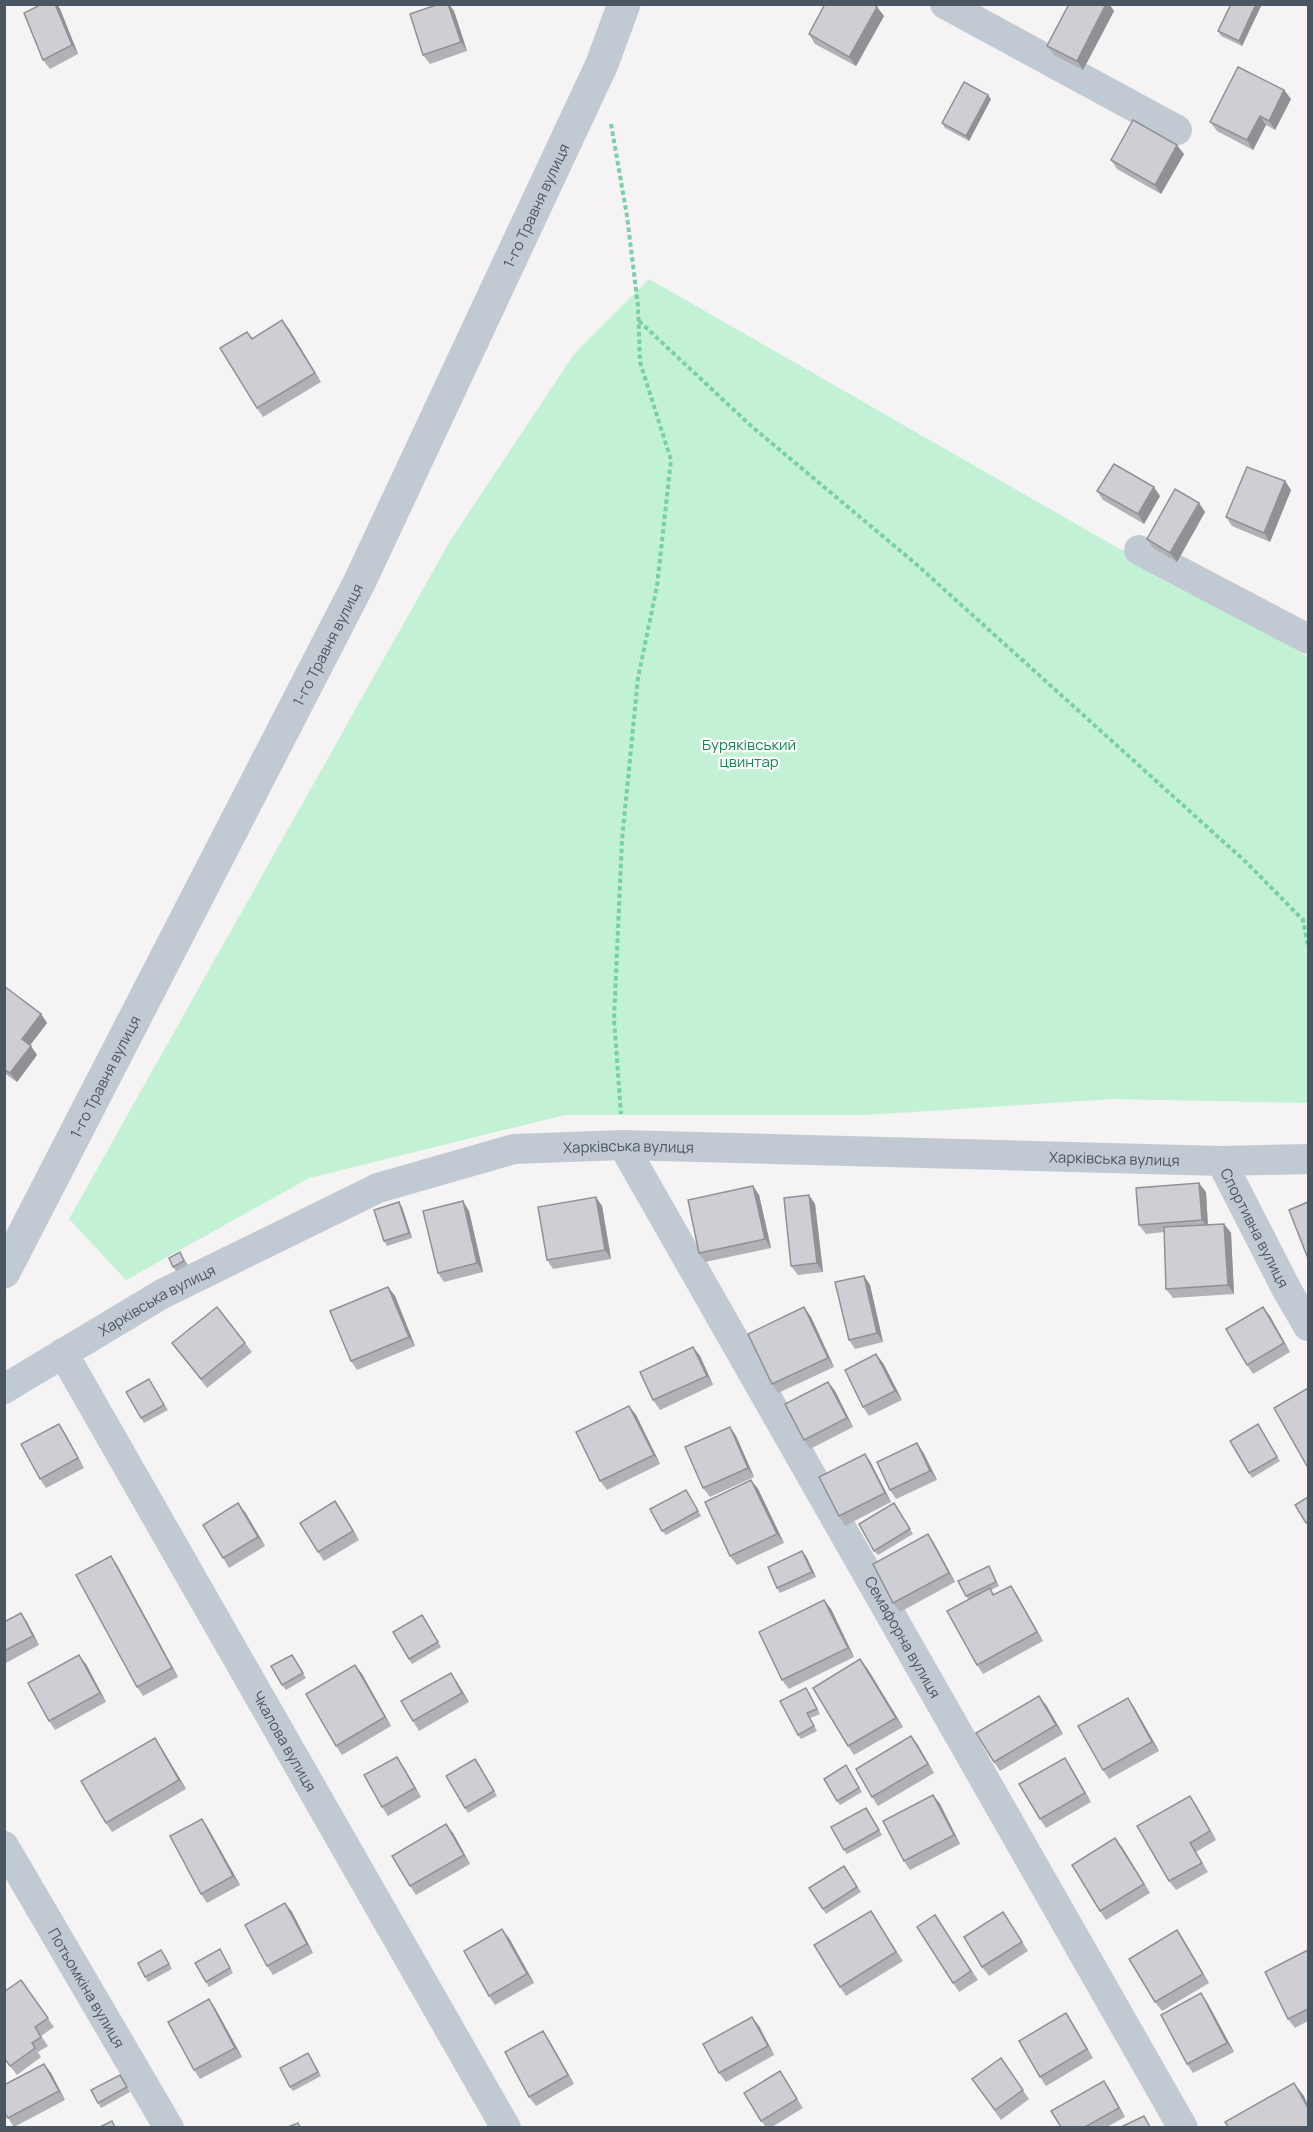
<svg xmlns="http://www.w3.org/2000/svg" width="1313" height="2132" viewBox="0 0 1313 2132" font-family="Manrope,sans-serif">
<rect width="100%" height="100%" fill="#f5f3f3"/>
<!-- green -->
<polygon fill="#c3f1d5" points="649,279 1308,657 1308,1103 1113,1099 866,1115 565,1115 309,1178 126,1280 69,1219 450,541 574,354"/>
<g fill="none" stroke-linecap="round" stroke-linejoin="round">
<!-- path -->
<g stroke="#7ad0a6" stroke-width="4" stroke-dasharray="4.5 3" stroke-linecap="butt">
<polyline points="611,124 627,216 638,306 640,362 671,460 657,586 638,678 622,840 614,1019 621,1114"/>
<polyline points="639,321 750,425 916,564 1247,863 1303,920 1308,946"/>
</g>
<!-- minor -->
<g stroke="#c1cad2" stroke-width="30">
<polyline points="945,4 1177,130"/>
<polyline points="1139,550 1308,639"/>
<path id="s1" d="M623,1145L1183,2128"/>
<path id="s2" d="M1221,1161L1287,1290L1308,1326"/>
<path id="s3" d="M63,1353L506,2128"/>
<path id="s4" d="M4,1389L162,1294L378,1188L514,1149L623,1145L1221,1161L1308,1159"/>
<path id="s5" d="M4,1846L169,2128"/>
</g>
<!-- tertiary -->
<path stroke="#c1cad2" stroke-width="33" id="s6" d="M4,1272L360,581L602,64L624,4"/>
</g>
<!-- wall -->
<g fill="#b0b2b7">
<polygon points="42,4 57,4 60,9 78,54 50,69 43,60"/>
<polygon points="1069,4 1109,4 1114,11 1083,70 1054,55 1047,46"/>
<polygon points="1261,6 1242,46 1221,36 1218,31"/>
<polygon points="877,7 884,16 856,66 815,44 809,34"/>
<polygon points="454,11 467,51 430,64 423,55"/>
<polygon points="1284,90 1291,99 1275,130 1266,125 1253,150 1217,131 1210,122"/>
<polygon points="991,99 969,141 945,128 942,123"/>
<polygon points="1184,154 1161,194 1117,169 1111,160"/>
<polygon points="289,329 321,382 263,417 257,408 252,339"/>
<polygon points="1285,481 1291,490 1270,542 1232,526 1226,517"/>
<polygon points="1097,491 1160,496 1144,524 1103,500"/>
<polygon points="1199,503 1205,512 1177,562 1153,548 1147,539"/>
<polygon points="4,986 41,1014 47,1023 30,1045 37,1055 17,1082 4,1073"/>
<polygon points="753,1186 759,1195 771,1248 705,1262 699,1253"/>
<polygon points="1206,1192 1208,1225 1224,1224 1231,1233 1234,1294 1173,1298 1166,1289 1164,1232 1146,1234 1139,1225"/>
<polygon points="809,1195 815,1204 823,1272 798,1275 791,1266"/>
<polygon points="602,1206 611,1259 553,1269 547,1260"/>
<polygon points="402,1207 412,1238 387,1246 384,1241"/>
<polygon points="469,1211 483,1272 444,1282 438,1273"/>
<polygon points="180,1252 188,1265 176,1271 173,1267"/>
<polygon points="864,1276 870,1285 883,1342 855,1349 849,1340"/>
<polygon points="388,1287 395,1296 415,1346 357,1370 351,1361"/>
<polygon points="804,1307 811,1317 834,1367 778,1393 772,1384"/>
<polygon points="1263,1307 1290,1352 1253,1374 1247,1365"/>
<polygon points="172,1343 245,1343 252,1352 207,1388"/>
<polygon points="693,1347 700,1356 713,1385 660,1410 653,1400"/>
<polygon points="883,1363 902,1400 869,1416 863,1407"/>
<polygon points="149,1379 168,1410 144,1423 141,1418"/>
<polygon points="828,1382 835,1391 853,1427 810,1449 804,1440"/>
<polygon points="629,1406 636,1415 660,1464 607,1490 600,1481"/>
<polygon points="59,1424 65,1433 84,1468 46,1488 40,1479"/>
<polygon points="1258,1424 1280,1461 1252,1478 1249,1473"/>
<polygon points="730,1427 736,1436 754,1477 710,1497 703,1488"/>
<polygon points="923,1452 937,1480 896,1499 890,1490"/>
<polygon points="865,1454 871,1463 891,1502 845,1526 839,1516"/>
<polygon points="751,1480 758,1489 784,1543 737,1565 730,1556"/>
<polygon points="689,1494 701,1516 666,1535 662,1531"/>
<polygon points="335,1501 359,1540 324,1561 318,1552"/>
<polygon points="897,1508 913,1534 878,1555 874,1551"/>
<polygon points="245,1512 265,1546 229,1568 223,1558"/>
<polygon points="928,1534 934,1543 955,1582 900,1612 893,1603"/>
<polygon points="806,1556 816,1577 780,1593 777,1588"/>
<polygon points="117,1565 178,1677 143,1696 137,1687"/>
<polygon points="992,1571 999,1586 991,1590 994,1594 1011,1586 1017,1595 1043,1641 983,1674 977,1665 968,1599 966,1596"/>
<polygon points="824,1600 831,1609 854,1657 789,1689 782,1680"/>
<polygon points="21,1613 27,1622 39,1645 4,1664 4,1622"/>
<polygon points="425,1619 441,1647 412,1664 409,1659"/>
<polygon points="292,1655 306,1678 286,1690 282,1685"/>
<polygon points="86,1664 106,1702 55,1730 49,1721"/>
<polygon points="355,1665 362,1674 391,1726 342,1755 336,1746"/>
<polygon points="867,1668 903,1727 854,1755 848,1746"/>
<polygon points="457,1682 469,1702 419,1731 413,1721"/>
<polygon points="809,1692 820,1714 810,1718 817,1731 801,1739 798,1735"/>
<polygon points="1128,1698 1134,1707 1159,1751 1109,1779 1103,1770"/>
<polygon points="1046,1705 1063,1734 1000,1771 994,1762"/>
<polygon points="911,1736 934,1773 878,1806 872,1797"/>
<polygon points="161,1747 186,1789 112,1832 106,1823"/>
<polygon points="1065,1758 1091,1802 1046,1828 1040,1819"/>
<polygon points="479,1764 497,1796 468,1813 465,1808"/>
<polygon points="846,1765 862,1792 840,1805 837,1801"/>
<polygon points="403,1766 421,1797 388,1816 382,1807"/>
<polygon points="933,1795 940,1804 960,1844 910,1870 904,1861"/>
<polygon points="1196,1805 1216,1840 1196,1852 1208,1872 1176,1890 1169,1881"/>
<polygon points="866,1808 882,1835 847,1854 844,1850"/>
<polygon points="202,1819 208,1828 240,1885 207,1903 201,1894"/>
<polygon points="453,1833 470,1864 416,1895 410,1886"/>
<polygon points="1122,1847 1150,1893 1106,1920 1100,1911"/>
<polygon points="844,1866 861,1892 826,1914 809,1888"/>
<polygon points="285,1903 292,1912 313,1953 273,1975 267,1966"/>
<polygon points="871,1911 903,1961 846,1996 840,1987"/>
<polygon points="1003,1912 1028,1951 989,1976 982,1967"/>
<polygon points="935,1915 978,1980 959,1992 953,1983"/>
<polygon points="509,1938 534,1983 495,2005 489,1996"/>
<polygon points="1183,1939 1209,1983 1162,2011 1155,2002"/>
<polygon points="1308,1950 1308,2021 1295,2028 1288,2019"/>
<polygon points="223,1954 233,1973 209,1987 206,1982"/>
<polygon points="165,1955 172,1969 148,1982 145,1977"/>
<polygon points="21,1980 54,2027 41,2036 48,2046 38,2052 41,2057 17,2075 4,2058"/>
<polygon points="1207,2002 1234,2052 1193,2073 1187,2064"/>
<polygon points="215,2008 242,2057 200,2079 194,2070"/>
<polygon points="1066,2013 1093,2058 1046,2086 1040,2077"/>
<polygon points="759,2026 774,2055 726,2082 719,2073"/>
<polygon points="549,2040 574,2084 536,2106 529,2097"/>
<polygon points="311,2057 321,2076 293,2091 290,2087"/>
<polygon points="1001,2058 1029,2099 1001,2120 972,2079"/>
<polygon points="44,2064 51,2073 65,2100 14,2127 8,2118"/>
<polygon points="780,2071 803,2108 772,2127 766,2127 761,2121"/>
<polygon points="123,2079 130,2092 101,2108 98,2103"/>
<polygon points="1104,2081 1110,2090 1125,2117 1107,2127 1061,2127"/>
</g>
<!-- shaded-wall -->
<g fill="#909195">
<polygon points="55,4 57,4 60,9 78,54 72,45"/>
<polygon points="448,4 449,4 454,11 467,51 461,42"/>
<polygon points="1106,4 1109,4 1114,11 1083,70 1077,61"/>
<polygon points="1256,4 1260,4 1261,6 1242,46 1239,41"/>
<polygon points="877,7 884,16 856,66 849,57"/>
<polygon points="1284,90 1291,99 1275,130 1269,121"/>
<polygon points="988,95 991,99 969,141 966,136"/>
<polygon points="1260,116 1266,125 1253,150 1247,140"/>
<polygon points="1177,145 1184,154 1161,194 1155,185"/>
<polygon points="282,320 289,329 321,382 315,373"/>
<polygon points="1285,481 1291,490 1270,542 1264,533"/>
<polygon points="1154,487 1160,496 1144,524 1138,514"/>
<polygon points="1199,503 1205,512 1177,562 1170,553"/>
<polygon points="41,1014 47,1023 28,1048 22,1039"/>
<polygon points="31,1046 37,1055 17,1082 10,1073"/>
<polygon points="1199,1183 1206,1192 1208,1229 1202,1220"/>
<polygon points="753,1186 759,1195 771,1248 765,1239"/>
<polygon points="809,1195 815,1204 823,1272 817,1263"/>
<polygon points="596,1197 602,1206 611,1259 605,1250"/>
<polygon points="463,1201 469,1211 483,1272 477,1263"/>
<polygon points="399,1202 402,1207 412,1238 409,1233"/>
<polygon points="1224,1224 1231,1233 1234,1294 1228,1285"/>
<polygon points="864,1276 870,1285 883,1342 877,1333"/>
<polygon points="388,1287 395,1296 415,1346 409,1337"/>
<polygon points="804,1307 811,1317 834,1367 828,1358"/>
<polygon points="1263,1307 1270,1316 1290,1352 1284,1343"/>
<polygon points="693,1347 700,1356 713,1385 707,1376"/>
<polygon points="876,1354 883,1363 902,1400 895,1391"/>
<polygon points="828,1382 835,1391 853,1427 847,1418"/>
<polygon points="629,1406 636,1415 660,1464 654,1455"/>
<polygon points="59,1424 65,1433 84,1468 78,1458"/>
<polygon points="730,1427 736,1436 754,1477 748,1468"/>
<polygon points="917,1443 923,1452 937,1480 930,1471"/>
<polygon points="865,1454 871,1463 891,1502 885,1493"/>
<polygon points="751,1480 758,1489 784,1543 777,1534"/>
<polygon points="335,1501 342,1511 359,1540 353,1531"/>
<polygon points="238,1503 245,1512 265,1546 258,1537"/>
<polygon points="928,1534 934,1543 955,1582 949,1573"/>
<polygon points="802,1551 806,1556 816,1577 812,1572"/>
<polygon points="111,1556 117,1565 178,1677 172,1668"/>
<polygon points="1011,1586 1017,1595 1043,1641 1037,1632"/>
<polygon points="824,1600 831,1609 854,1657 848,1648"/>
<polygon points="21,1613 27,1622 39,1645 33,1636"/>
<polygon points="79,1655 86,1664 106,1702 100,1693"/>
<polygon points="860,1659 867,1668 903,1727 896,1718"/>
<polygon points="355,1665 362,1674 391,1726 385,1717"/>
<polygon points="451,1673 457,1682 469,1702 462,1693"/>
<polygon points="1039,1696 1046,1705 1063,1734 1056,1725"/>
<polygon points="1128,1698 1134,1707 1159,1751 1152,1742"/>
<polygon points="911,1736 918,1745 934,1773 928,1764"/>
<polygon points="155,1738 161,1747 186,1789 179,1780"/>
<polygon points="397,1757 403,1766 421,1797 415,1788"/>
<polygon points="1065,1758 1071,1767 1091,1802 1085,1793"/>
<polygon points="933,1795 940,1804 960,1844 954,1835"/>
<polygon points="1190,1796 1196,1805 1216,1840 1210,1831"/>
<polygon points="202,1819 208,1828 240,1885 233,1876"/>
<polygon points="446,1824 453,1833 470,1864 464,1855"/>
<polygon points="1115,1838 1122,1847 1150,1893 1144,1884"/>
<polygon points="285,1903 292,1912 313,1953 307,1944"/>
<polygon points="502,1929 509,1938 534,1983 527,1974"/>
<polygon points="1177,1930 1183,1939 1209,1983 1203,1974"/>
<polygon points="1201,1993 1207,2002 1234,2052 1227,2043"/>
<polygon points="209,1999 215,2008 242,2057 235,2048"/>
<polygon points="1066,2013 1072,2022 1093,2058 1087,2049"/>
<polygon points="752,2017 759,2026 774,2055 768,2046"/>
<polygon points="543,2031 549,2040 574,2084 568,2075"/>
<polygon points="44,2064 51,2073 65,2100 59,2091"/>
<polygon points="1104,2081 1110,2090 1125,2117 1119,2108"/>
<polygon points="1294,2083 1304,2096 1308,2105 1308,2108"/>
</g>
<!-- building -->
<g fill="#cdcfd5" stroke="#909195" stroke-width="1.5">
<polygon points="42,4 55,4 72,45 43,60 24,13"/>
<polygon points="439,4 448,4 461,42 423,55 410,14"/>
<polygon points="825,4 873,4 877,7 849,57 809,34"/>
<polygon points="1069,4 1106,4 1077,61 1047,46"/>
<polygon points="1231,4 1256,4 1239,41 1218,31"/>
<polygon points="1238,67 1284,90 1269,121 1260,116 1247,140 1210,122"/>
<polygon points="964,82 988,95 966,136 942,123"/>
<polygon points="1133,120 1177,145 1155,185 1111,160"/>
<polygon points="282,320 315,373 257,408 220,348 247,332 252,339"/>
<polygon points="1114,464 1154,487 1138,514 1097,491"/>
<polygon points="1247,467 1285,481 1264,533 1226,517"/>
<polygon points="1175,489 1199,503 1170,553 1147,539"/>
<polygon points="4,986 41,1014 22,1039 31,1046 10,1073 4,1069"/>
<polygon points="1199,1183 1202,1220 1139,1225 1136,1188"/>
<polygon points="753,1186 765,1239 699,1253 688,1200"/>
<polygon points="809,1195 817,1263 791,1266 784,1198"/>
<polygon points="596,1197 605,1250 547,1260 538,1207"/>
<polygon points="463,1201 477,1263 438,1273 423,1211"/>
<polygon points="399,1202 409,1233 384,1241 374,1210"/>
<polygon points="1308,1202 1308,1256 1307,1256 1289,1210"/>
<polygon points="1224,1224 1228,1285 1166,1289 1164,1227"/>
<polygon points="180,1252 184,1261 173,1267 169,1258"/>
<polygon points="864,1276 877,1333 849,1340 835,1282"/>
<polygon points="388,1287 409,1337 351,1361 330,1311"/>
<polygon points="217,1307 245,1343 201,1379 172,1343"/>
<polygon points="804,1307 828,1358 772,1384 748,1334"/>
<polygon points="1263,1307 1284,1343 1247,1365 1226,1329"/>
<polygon points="693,1347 707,1376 653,1400 640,1372"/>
<polygon points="876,1354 895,1391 863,1407 845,1370"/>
<polygon points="149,1379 164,1405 141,1418 126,1392"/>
<polygon points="828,1382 847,1418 804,1440 785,1404"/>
<polygon points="1308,1388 1308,1465 1307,1466 1274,1408"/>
<polygon points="629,1406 654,1455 600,1481 576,1432"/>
<polygon points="59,1424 78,1458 40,1479 21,1444"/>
<polygon points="1258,1424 1277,1457 1249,1473 1230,1441"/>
<polygon points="730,1427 748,1468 703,1488 685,1447"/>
<polygon points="917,1443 930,1471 890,1490 877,1462"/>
<polygon points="865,1454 885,1493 839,1516 819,1477"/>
<polygon points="751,1480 777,1534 730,1556 705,1502"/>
<polygon points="686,1490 698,1511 662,1531 650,1509"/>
<polygon points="1308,1497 1308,1521 1306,1523 1295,1505"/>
<polygon points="335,1501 353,1531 318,1552 300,1523"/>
<polygon points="238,1503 258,1537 223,1558 203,1525"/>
<polygon points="894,1503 910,1529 874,1551 859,1524"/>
<polygon points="928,1534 949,1573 893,1603 873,1564"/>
<polygon points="802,1551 812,1572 777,1588 768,1567"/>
<polygon points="111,1556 172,1668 137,1687 76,1575"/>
<polygon points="989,1566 996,1582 966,1596 958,1581"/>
<polygon points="1011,1586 1037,1632 977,1665 947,1611 990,1588 993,1595"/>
<polygon points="824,1600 848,1648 782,1680 759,1632"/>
<polygon points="21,1613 33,1636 4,1651 4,1622"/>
<polygon points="422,1615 438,1642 409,1659 393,1632"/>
<polygon points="79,1655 100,1693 49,1721 28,1683"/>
<polygon points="292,1655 303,1673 282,1685 271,1666"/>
<polygon points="860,1659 896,1718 848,1746 813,1688"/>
<polygon points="355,1665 385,1717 336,1746 306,1694"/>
<polygon points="451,1673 462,1693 413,1721 401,1701"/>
<polygon points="806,1688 817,1709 807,1713 814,1726 798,1735 780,1701"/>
<polygon points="1039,1696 1056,1725 994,1762 976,1733"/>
<polygon points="1128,1698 1152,1742 1103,1770 1078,1726"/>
<polygon points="911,1736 928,1764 872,1797 856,1769"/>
<polygon points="155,1738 179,1780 106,1823 81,1781"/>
<polygon points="397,1757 415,1788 382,1807 364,1775"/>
<polygon points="1065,1758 1085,1793 1040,1819 1019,1784"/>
<polygon points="475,1759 494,1791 465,1808 446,1776"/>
<polygon points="846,1765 859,1788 837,1801 824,1779"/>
<polygon points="933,1795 954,1835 904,1861 883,1821"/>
<polygon points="1190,1796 1210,1831 1190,1843 1202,1863 1169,1881 1137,1826"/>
<polygon points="866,1808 879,1830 844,1850 831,1827"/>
<polygon points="202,1819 233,1876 201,1894 170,1836"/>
<polygon points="446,1824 464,1855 410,1886 392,1856"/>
<polygon points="1115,1838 1144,1884 1100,1911 1072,1865"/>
<polygon points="844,1866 857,1887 823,1909 809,1888"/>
<polygon points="285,1903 307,1944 267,1966 245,1925"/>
<polygon points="871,1911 896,1952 840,1987 814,1945"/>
<polygon points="1003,1912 1022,1942 982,1967 964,1937"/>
<polygon points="935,1915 971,1971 953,1983 917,1927"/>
<polygon points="502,1929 527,1974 489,1996 464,1951"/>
<polygon points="1177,1930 1203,1974 1155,2002 1129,1959"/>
<polygon points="220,1949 230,1968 206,1982 195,1963"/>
<polygon points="161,1950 169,1964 145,1977 138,1963"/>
<polygon points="1308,1950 1308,2009 1288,2019 1265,1972"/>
<polygon points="21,1980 48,2018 35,2027 41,2037 32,2043 35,2048 10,2066 4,2058 4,1992"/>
<polygon points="1201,1993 1227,2043 1187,2064 1161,2015"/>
<polygon points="209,1999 235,2048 194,2070 168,2022"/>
<polygon points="1066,2013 1087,2049 1040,2077 1019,2041"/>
<polygon points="752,2017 768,2046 719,2073 703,2044"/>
<polygon points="543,2031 568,2075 529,2097 505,2052"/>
<polygon points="308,2053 318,2072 290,2087 280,2068"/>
<polygon points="1001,2058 1023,2090 995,2110 972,2079"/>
<polygon points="44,2064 59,2091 8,2118 4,2112 4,2085"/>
<polygon points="780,2071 797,2099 761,2121 744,2093"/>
<polygon points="120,2075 127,2087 98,2103 91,2090"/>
<polygon points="1104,2081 1119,2108 1085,2127 1061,2127 1051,2111"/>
<polygon points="1294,2083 1308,2108 1308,2127 1228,2127 1225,2122"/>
<polygon points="1144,2116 1150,2127 1121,2127"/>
<polygon points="112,2121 115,2127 100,2127"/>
<polygon points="298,2123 300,2127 288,2127"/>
</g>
<g text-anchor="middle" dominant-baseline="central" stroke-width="4.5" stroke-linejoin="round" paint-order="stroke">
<!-- street labels -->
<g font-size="15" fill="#4a5661" stroke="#fff">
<text stroke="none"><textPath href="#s6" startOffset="1192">1-го Травня вулиця</textPath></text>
<text stroke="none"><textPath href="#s6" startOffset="706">1-го Травня вулиця</textPath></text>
<text stroke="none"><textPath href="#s6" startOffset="220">1-го Травня вулиця</textPath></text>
<text stroke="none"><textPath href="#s4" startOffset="681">Харківська вулиця</textPath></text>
<text stroke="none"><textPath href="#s4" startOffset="1167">Харківська вулиця</textPath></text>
<text stroke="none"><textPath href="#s2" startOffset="75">Спортивна вулиця</textPath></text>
<text stroke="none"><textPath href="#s4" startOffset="177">Харківська вулиця</textPath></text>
<text stroke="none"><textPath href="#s1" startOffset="566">Семафорна вулиця</textPath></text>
<text stroke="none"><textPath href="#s3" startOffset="447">Чкалова вулиця</textPath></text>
<text stroke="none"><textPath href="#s5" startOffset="164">Потьомкіна вулиця</textPath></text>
</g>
<!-- park labels -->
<g font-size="15" fill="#17864f" stroke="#fff">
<text x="749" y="744">Буряківський<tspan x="749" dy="17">цвинтар</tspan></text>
</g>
</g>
<!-- border -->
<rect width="1313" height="2132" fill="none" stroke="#4a5661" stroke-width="12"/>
</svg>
